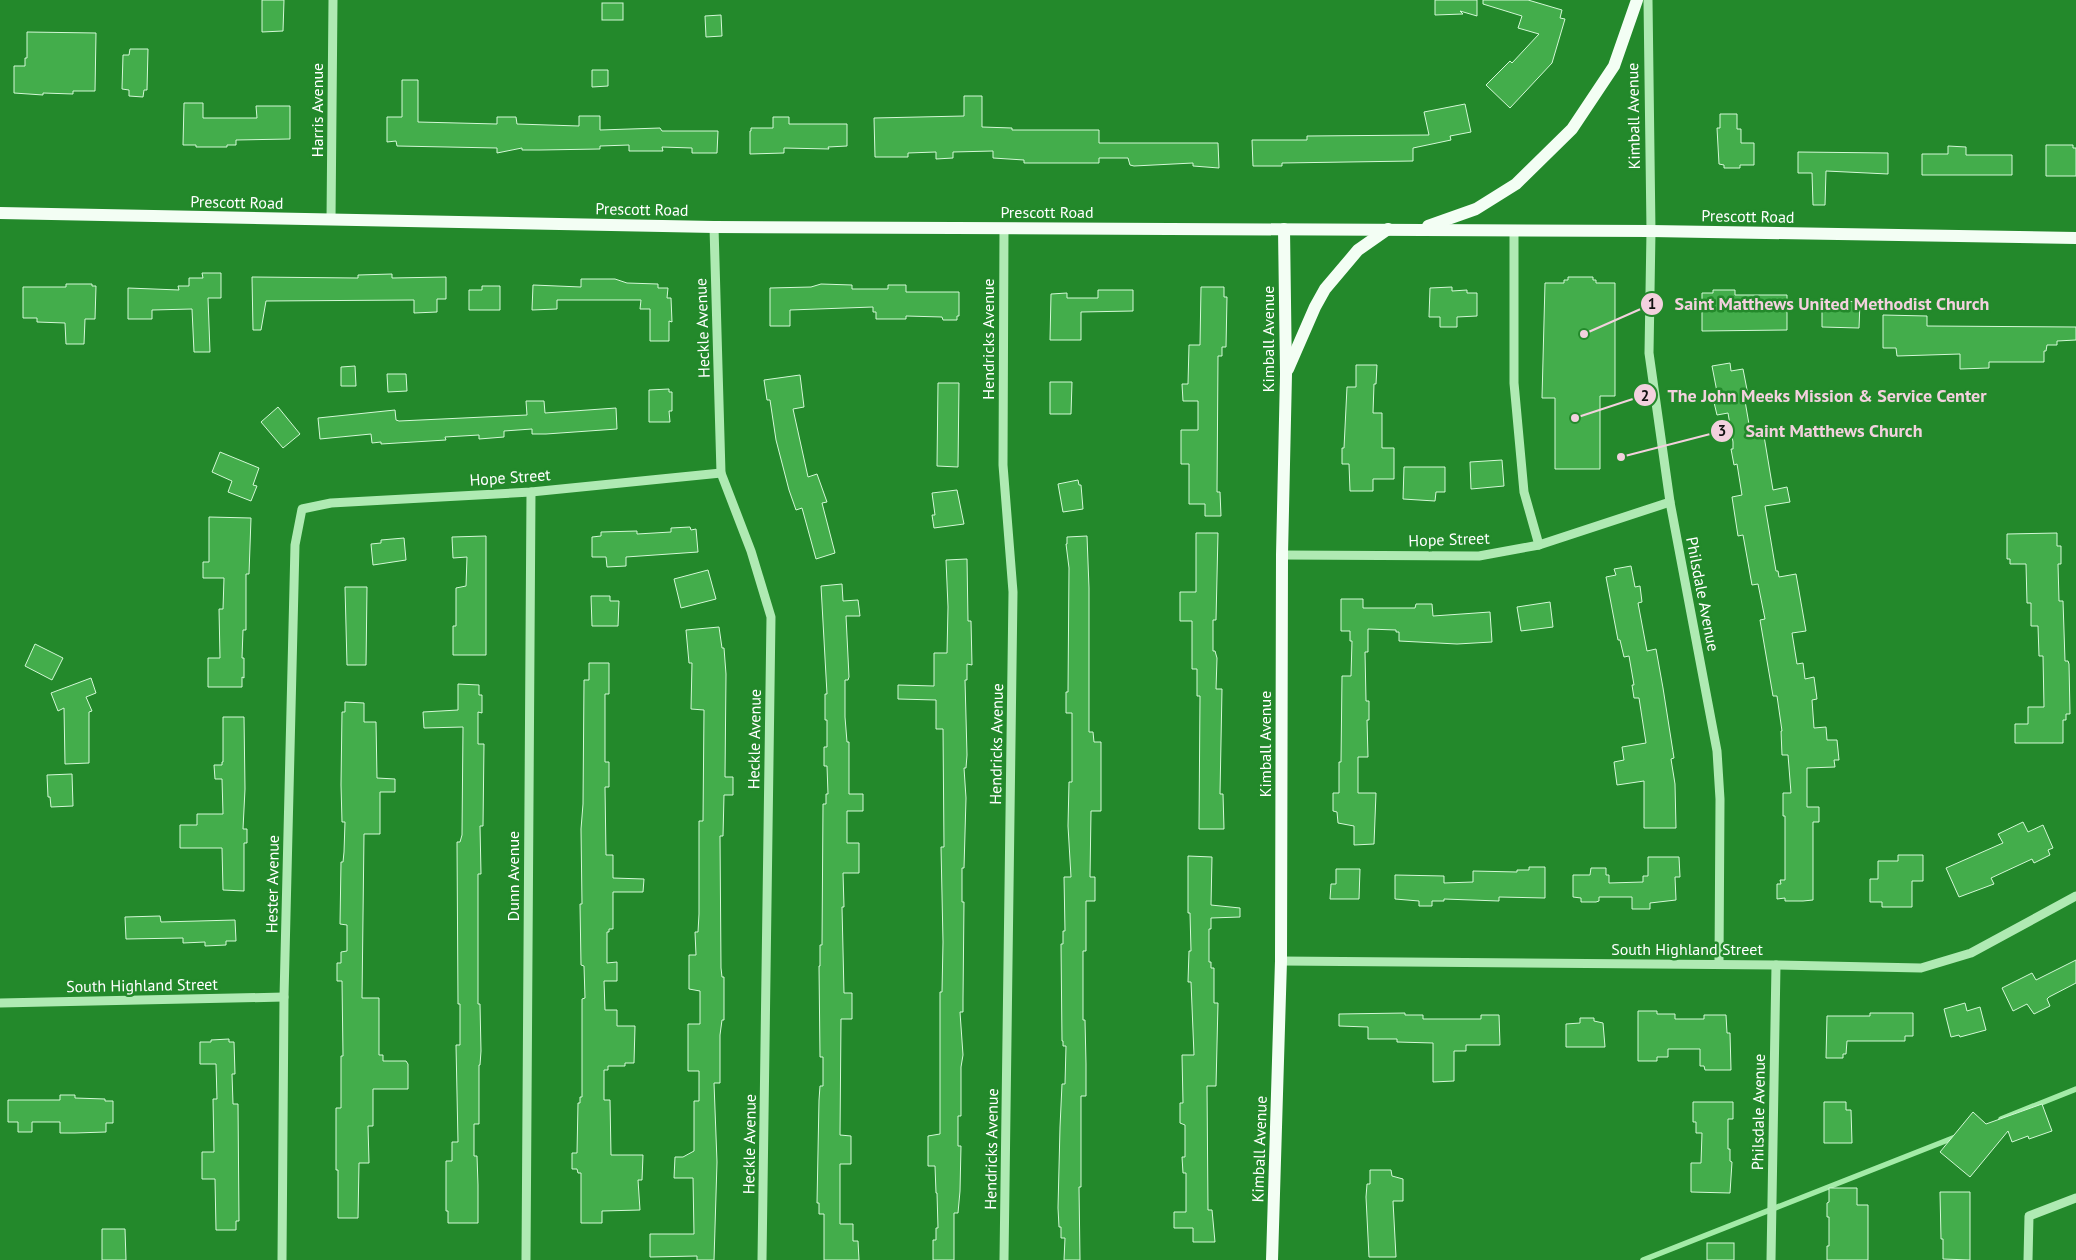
<svg xmlns="http://www.w3.org/2000/svg" width="2076" height="1260" viewBox="0 0 2076 1260" font-family="'PT Sans',sans-serif">
<rect width="100%" height="100%" fill="#23892b"/>
<g fill="none" stroke-linecap="round" stroke-linejoin="round">
<!-- stream -->
<g stroke="#a3eba7" stroke-width="5.5">
<polyline points="2001,1119 2076,1089"/>
<polyline points="1643,1260 1958,1136"/>
</g>
</g>
<!-- building -->
<g fill="#43ad4b" stroke="#d3f8d6">
<polygon points="262,0 284,0 283,31 262,32"/>
<polygon points="1435,0 1477,0 1477,16 1460,11 1463,14 1435,15"/>
<polygon points="1483,0 1528,0 1562,10 1560,18 1565,19 1552,63 1510,108 1486,85 1510,61 1512,63 1539,34 1518,28 1522,16 1483,4"/>
<rect x="602" y="3" width="21" height="17"/>
<polygon points="721,15 722,36 706,37 705,16"/>
<polygon points="27,32 96,33 95,91 73,91 73,94 43,93 43,95 14,93 14,66 25,66 25,58 27,58"/>
<polygon points="130,49 148,49 147,90 144,90 143,97 129,96 129,90 122,89 123,55 129,55"/>
<polygon points="592,70 608,70 608,86 592,87"/>
<polygon points="402,80 418,80 418,122 497,124 497,117 516,117 517,124 579,126 579,116 600,116 600,130 660,128 662,131 718,131 717,153 692,153 692,148 662,147 663,151 629,151 629,145 600,146 600,149 540,150 522,150 522,148 497,153 497,148 397,146 396,141 387,142 387,117 402,117"/>
<polygon points="964,96 982,96 982,127 1012,128 1012,130 1099,130 1099,143 1218,143 1219,168 1193,166 1193,163 1134,166 1130,165 1128,158 1099,158 1099,163 1024,163 1024,160 993,158 993,151 953,152 953,158 936,159 936,152 908,153 908,157 875,157 874,118 964,116"/>
<polygon points="184,103 203,103 203,118 257,118 256,106 290,106 290,139 236,140 236,145 227,145 227,147 196,147 196,145 183,145"/>
<polygon points="1465,104 1471,132 1450,136 1451,140 1413,148 1413,161 1282,163 1282,166 1253,166 1252,140 1307,140 1307,136 1429,135 1424,112"/>
<polygon points="1720,114 1737,114 1737,129 1741,129 1741,143 1754,143 1754,165 1740,165 1740,168 1724,168 1724,165 1719,164 1717,128 1720,128"/>
<polygon points="773,117 789,117 789,124 847,124 847,146 828,147 829,149 784,148 784,153 750,154 750,131 751,131 751,128 773,128"/>
<polygon points="2046,145 2073,145 2073,148 2076,148 2076,176 2046,176"/>
<polygon points="1948,146 1966,147 1966,155 2012,155 2012,175 1922,175 1922,154 1948,154"/>
<polygon points="1798,152 1888,153 1888,174 1826,171 1825,205 1813,205 1812,173 1798,173"/>
<polygon points="202,273 221,273 221,298 208,298 210,352 194,352 192,309 152,310 152,319 128,319 128,288 179,290 178,286 189,286 189,278 203,278"/>
<polygon points="392,274 392,278 446,277 446,299 437,299 437,312 414,313 414,300 266,301 261,330 253,330 252,277 358,278 358,275"/>
<polygon points="1568,277 1593,277 1593,280 1596,280 1596,283 1615,283 1615,396 1600,396 1600,469 1555,469 1555,398 1542,398 1545,283 1564,283 1564,280 1568,280"/>
<polygon points="581,279 615,279 627,283 658,284 658,288 668,288 667,298 671,298 672,322 669,321 669,341 650,341 650,309 640,309 641,300 557,300 557,309 532,310 533,285 581,287"/>
<polygon points="66,284 92,284 92,286 96,286 95,319 85,319 84,344 66,344 65,323 37,322 37,318 23,318 23,287 66,287"/>
<polygon points="821,284 852,285 852,289 888,289 888,285 906,285 906,292 959,292 959,316 957,316 957,320 943,320 942,317 906,316 906,319 876,319 876,312 873,312 873,307 790,310 790,326 770,326 770,288 811,287"/>
<polygon points="482,286 500,286 500,310 469,310 469,290 482,290"/>
<polygon points="1201,287 1224,287 1224,297 1227,297 1226,347 1222,347 1222,356 1218,356 1217,492 1220,492 1221,516 1205,516 1205,504 1189,504 1189,464 1181,464 1181,430 1198,430 1198,401 1183,401 1182,384 1188,384 1189,345 1200,345"/>
<polygon points="1452,287 1452,291 1467,290 1467,293 1477,293 1477,316 1457,317 1457,327 1440,327 1440,317 1429,317 1430,288"/>
<polygon points="1098,290 1133,290 1133,311 1081,312 1081,340 1050,340 1051,294 1067,293 1067,298 1098,298"/>
<polygon points="1713,290 1735,290 1735,295 1787,295 1787,330 1702,331 1702,293 1713,293"/>
<polygon points="1822,300 1860,302 1859,328 1822,327"/>
<polygon points="1883,315 1927,316 1927,326 2076,327 2076,340 2057,341 2057,345 2047,345 2046,351 2044,351 2044,362 1989,362 1989,368 1960,369 1960,354 1897,356 1896,348 1883,348"/>
<polygon points="1730,363 1731,371 1743,369 1749,400 1745,401 1750,430 1756,429 1757,438 1764,436 1773,490 1787,487 1790,502 1765,506 1776,571 1778,571 1779,577 1796,574 1806,631 1792,633 1797,664 1803,663 1805,679 1814,677 1817,699 1812,700 1814,728 1826,727 1827,740 1837,740 1839,760 1834,760 1835,767 1807,768 1807,807 1819,807 1819,822 1813,822 1813,900 1803,901 1785,901 1785,898 1777,899 1777,884 1781,884 1780,880 1785,880 1785,816 1783,816 1783,793 1791,793 1788,755 1782,755 1781,731 1782,731 1777,696 1773,696 1760,620 1765,619 1758,584 1752,585 1743,535 1738,536 1732,497 1742,495 1737,464 1734,465 1731,449 1733,449 1733,442 1728,413 1717,415 1713,398 1718,397 1712,366"/>
<polygon points="1356,365 1377,365 1376,384 1374,384 1373,413 1382,413 1382,448 1394,448 1394,479 1373,479 1373,491 1350,491 1349,464 1342,464 1342,448 1344,448 1347,387 1356,387"/>
<polygon points="355,366 356,386 341,386 341,367"/>
<polygon points="387,374 406,374 407,391 388,392"/>
<polygon points="800,375 804,407 793,409 808,477 817,474 827,502 822,503 835,553 816,559 802,508 796,510 789,490 776,440 770,400 767,400 764,380"/>
<polygon points="1050,382 1072,382 1071,414 1050,414"/>
<polygon points="938,383 959,383 958,467 937,466"/>
<polygon points="669,389 669,392 672,392 672,411 669,411 670,422 649,422 649,390"/>
<polygon points="526,401 544,401 545,413 616,408 617,429 546,434 532,434 532,429 504,431 504,437 479,439 479,435 445,437 446,440 381,444 381,442 372,443 371,434 320,439 318,418 395,410 396,420 399,421 527,415"/>
<polygon points="278,407 300,434 283,448 261,422"/>
<polygon points="220,452 259,468 253,485 257,486 251,501 228,492 232,481 212,472"/>
<polygon points="1502,460 1504,486 1471,489 1470,462"/>
<polygon points="1404,467 1445,467 1445,492 1436,492 1435,501 1403,499"/>
<polygon points="1078,480 1079,485 1081,485 1083,509 1063,512 1058,484"/>
<polygon points="957,490 964,524 934,528 932,515 935,515 932,493"/>
<polygon points="209,517 251,518 249,574 246,574 246,630 243,630 242,658 244,658 244,678 242,677 242,687 208,687 208,658 220,658 219,609 223,609 224,578 203,578 203,562 209,562"/>
<polygon points="690,527 691,530 696,529 698,552 626,557 626,566 607,567 606,557 592,557 592,537 601,536 601,532 637,531 637,534 671,532 671,528"/>
<polygon points="1196,533 1218,533 1216,620 1213,620 1213,651 1215,651 1217,658 1216,689 1222,689 1220,794 1223,794 1224,829 1199,829 1200,696 1197,696 1197,669 1192,669 1192,621 1180,621 1180,592 1196,592"/>
<polygon points="2057,533 2057,546 2061,546 2061,564 2058,564 2059,601 2063,601 2065,661 2068,661 2069,664 2070,714 2066,714 2066,720 2063,720 2063,743 2015,743 2015,724 2028,724 2028,707 2044,707 2043,656 2039,656 2038,626 2031,626 2031,603 2027,603 2026,564 2010,564 2010,559 2007,559 2007,534"/>
<polygon points="486,536 486,655 453,655 453,626 456,626 456,588 466,586 467,557 453,558 452,537"/>
<polygon points="1087,536 1089,588 1089,732 1093,732 1094,742 1101,742 1101,811 1091,811 1090,877 1095,877 1095,901 1086,901 1086,951 1083,951 1083,1020 1085,1020 1086,1064 1086,1096 1081,1096 1081,1187 1079,1187 1080,1260 1064,1260 1065,1238 1061,1238 1061,1227 1059,1227 1058,1208 1060,1127 1062,1084 1065,1084 1066,1046 1063,1046 1063,1041 1062,1041 1061,944 1063,944 1063,931 1065,931 1064,877 1071,877 1068,826 1069,782 1072,782 1072,713 1066,713 1066,692 1068,692 1069,568 1066,544 1067,544 1067,537"/>
<polygon points="404,538 406,560 373,565 371,544 381,543 381,540"/>
<polygon points="967,559 968,621 971,621 972,665 967,664 967,680 965,680 967,755 966,768 964,768 966,798 964,868 962,868 962,902 964,902 963,999 963,1012 960,1012 963,1055 961,1067 961,1116 958,1116 958,1146 961,1146 960,1191 958,1213 954,1213 954,1260 933,1260 933,1240 936,1240 936,1228 938,1228 937,1193 936,1193 935,1166 928,1166 928,1136 940,1134 940,992 942,992 943,942 941,847 944,847 943,729 936,729 936,700 898,699 898,685 934,686 934,653 947,653 948,607 946,560"/>
<polygon points="1631,566 1635,587 1640,586 1642,602 1638,603 1647,651 1656,649 1663,688 1674,758 1671,759 1675,784 1676,828 1644,828 1644,781 1617,785 1614,762 1624,760 1622,747 1646,743 1639,698 1634,698 1632,685 1634,685 1629,656 1624,657 1620,640 1618,640 1606,577 1616,575 1614,569"/>
<polygon points="708,570 716,599 681,608 674,579"/>
<polygon points="842,584 843,601 858,600 860,616 846,616 849,677 848,680 845,680 845,717 847,742 849,742 849,794 863,794 863,811 847,811 847,843 859,843 859,873 843,873 844,907 842,907 844,993 852,993 852,1019 841,1019 840,1135 851,1136 851,1164 840,1164 840,1224 853,1224 853,1241 858,1241 859,1260 824,1260 824,1214 819,1214 819,1203 817,1203 819,1100 820,1086 823,1086 823,1057 820,1057 819,966 820,966 820,945 822,945 823,804 826,804 826,794 828,794 827,766 824,766 824,747 827,747 827,720 825,720 825,694 827,694 821,586"/>
<polygon points="345,587 367,587 366,665 347,665"/>
<polygon points="591,596 610,596 610,601 619,601 618,626 592,626"/>
<polygon points="1341,599 1363,599 1363,608 1415,608 1416,604 1432,604 1433,616 1490,612 1492,642 1457,644 1399,641 1399,632 1396,632 1396,630 1368,629 1368,652 1365,652 1366,701 1369,701 1369,720 1367,720 1368,757 1358,757 1358,793 1376,793 1374,844 1354,845 1354,826 1338,823 1337,812 1333,811 1333,793 1339,793 1339,762 1341,762 1342,676 1351,676 1352,641 1350,641 1350,631 1341,631"/>
<polygon points="1550,602 1553,627 1521,631 1517,607"/>
<polygon points="719,627 722,648 724,648 726,674 725,777 733,777 733,795 724,795 723,836 720,836 721,968 722,977 724,977 724,1020 722,1020 720,1035 720,1083 714,1083 717,1162 714,1260 697,1260 697,1256 650,1257 650,1234 694,1234 693,1178 674,1178 675,1157 683,1157 694,1151 694,1101 699,1101 699,1071 688,1071 688,1024 700,1024 700,991 689,989 689,955 696,955 695,932 698,932 699,914 699,821 703,821 704,710 691,709 692,663 689,663 686,630"/>
<polygon points="35,644 63,658 52,680 25,666"/>
<polygon points="589,663 609,663 609,694 605,694 605,762 609,762 609,787 605,787 606,855 613,855 613,878 644,879 643,892 613,892 613,929 609,929 609,932 607,932 607,963 617,962 617,981 604,981 605,1010 617,1010 617,1026 635,1026 634,1063 625,1063 625,1066 608,1066 608,1070 604,1070 604,1100 610,1100 611,1155 643,1155 642,1180 638,1180 640,1210 602,1211 602,1223 581,1223 581,1173 578,1173 577,1169 572,1169 572,1153 577,1153 578,1103 580,1103 580,1097 582,1097 582,999 585,998 584,966 581,965 580,904 582,904 581,829 583,804 584,680 589,680"/>
<polygon points="91,678 96,693 86,697 92,711 89,712 89,763 65,764 64,708 58,711 51,693"/>
<polygon points="458,684 479,685 479,695 482,695 482,713 478,712 478,744 484,744 483,826 480,826 481,874 478,874 478,1004 480,1004 481,1051 480,1065 479,1065 479,1124 474,1124 474,1156 477,1156 478,1185 478,1223 448,1223 448,1211 446,1211 446,1161 452,1161 452,1142 458,1142 456,1045 460,1045 460,1004 458,1004 457,842 460,842 462,835 463,727 424,728 423,712 458,710"/>
<polygon points="345,702 364,703 364,722 376,722 377,778 395,779 395,792 380,792 380,834 364,834 362,998 379,998 379,1055 383,1055 383,1061 406,1061 408,1064 408,1089 373,1089 373,1126 368,1126 369,1163 359,1163 358,1218 338,1218 338,1170 336,1170 336,1108 341,1108 341,1056 343,1056 342,981 337,981 337,963 341,963 341,952 347,951 347,925 340,924 341,862 343,862 344,852 345,822 342,822 341,785 342,712 345,712"/>
<polygon points="223,717 244,717 245,789 243,829 247,829 247,843 244,843 244,891 223,890 222,848 180,848 180,825 197,825 197,814 223,814 222,779 215,779 214,765 222,765 222,762 223,762"/>
<polygon points="72,774 73,806 51,807 50,797 48,797 47,775"/>
<polygon points="2023,822 2028,832 2043,825 2053,848 2048,850 2050,855 2034,863 2032,859 1991,878 1994,884 1959,897 1946,868 2003,843 1998,834"/>
<polygon points="1898,855 1923,855 1923,881 1912,881 1912,907 1882,907 1882,902 1870,902 1870,879 1878,879 1878,861 1898,861"/>
<polygon points="1188,856 1212,857 1211,905 1240,908 1240,917 1211,918 1211,929 1209,929 1209,962 1211,962 1211,968 1214,968 1214,1003 1218,1003 1216,1086 1207,1086 1208,1210 1212,1210 1215,1242 1193,1242 1193,1228 1174,1228 1174,1212 1186,1212 1186,1173 1183,1173 1182,1157 1185,1157 1185,1125 1180,1123 1180,1103 1183,1103 1182,1055 1194,1055 1191,982 1188,982 1189,951 1191,951 1190,913 1188,913"/>
<polygon points="1648,857 1679,857 1680,877 1675,877 1676,900 1650,903 1650,909 1632,909 1632,897 1599,897 1599,901 1596,902 1581,902 1581,898 1573,897 1573,875 1590,875 1591,868 1606,868 1606,875 1609,875 1609,883 1643,882 1643,876 1648,876"/>
<polygon points="1529,867 1545,867 1545,898 1499,897 1499,901 1444,899 1444,901 1432,901 1432,906 1419,906 1419,901 1395,899 1395,875 1444,876 1444,883 1473,882 1473,871 1517,872 1517,870 1529,870"/>
<polygon points="1336,869 1360,869 1359,899 1330,899 1331,884 1336,884"/>
<polygon points="160,916 161,922 235,920 236,941 226,941 226,945 205,946 205,942 183,943 183,938 126,939 125,917"/>
<polygon points="2076,960 2076,983 2049,997 2047,999 2050,1006 2034,1014 2027,1004 2013,1011 2002,988 2032,973 2036,980"/>
<polygon points="1965,1003 1967,1011 1980,1007 1986,1030 1960,1037 1959,1035 1951,1037 1944,1009"/>
<polygon points="1638,1011 1657,1011 1657,1014 1675,1014 1675,1019 1704,1019 1704,1015 1726,1015 1727,1033 1730,1033 1731,1070 1705,1070 1704,1066 1700,1066 1700,1049 1668,1049 1668,1057 1657,1057 1657,1061 1638,1061"/>
<polygon points="1405,1013 1405,1015 1423,1015 1423,1019 1481,1019 1481,1015 1499,1015 1500,1045 1466,1045 1466,1051 1454,1051 1454,1081 1433,1082 1433,1043 1397,1042 1397,1039 1368,1039 1368,1027 1339,1026 1339,1014"/>
<polygon points="1870,1013 1913,1013 1913,1036 1905,1036 1905,1041 1847,1041 1846,1054 1843,1054 1843,1058 1826,1058 1827,1016 1870,1016"/>
<polygon points="1580,1018 1594,1018 1594,1021 1603,1023 1605,1047 1566,1047 1566,1024 1580,1023"/>
<polygon points="229,1039 229,1042 234,1042 235,1074 232,1074 233,1104 238,1104 239,1221 236,1221 236,1230 216,1230 215,1179 202,1179 202,1152 214,1152 213,1099 217,1099 216,1064 200,1064 200,1042 211,1042 211,1040"/>
<polygon points="60,1095 75,1095 75,1098 105,1099 105,1101 113,1101 113,1123 106,1123 106,1132 75,1133 60,1133 60,1122 32,1122 32,1132 18,1132 18,1122 8,1122 8,1100 60,1100"/>
<polygon points="1693,1102 1733,1102 1733,1119 1728,1119 1728,1149 1730,1149 1730,1161 1732,1162 1730,1193 1691,1192 1691,1163 1701,1163 1702,1133 1696,1133 1696,1122 1693,1122"/>
<polygon points="1824,1102 1846,1102 1846,1110 1851,1110 1852,1143 1824,1143"/>
<polygon points="2042,1104 2052,1131 2029,1139 2028,1136 2012,1142 2008,1131 1970,1177 1940,1152 1973,1112 1986,1124"/>
<polygon points="1370,1170 1391,1170 1392,1176 1403,1179 1403,1201 1393,1201 1396,1257 1369,1257 1366,1197 1367,1184 1370,1184"/>
<polygon points="1829,1188 1857,1188 1857,1205 1868,1205 1868,1260 1827,1260 1827,1246 1829,1246 1829,1217 1827,1217 1827,1203 1829,1202"/>
<polygon points="1940,1192 1970,1192 1970,1260 1943,1259 1943,1239 1941,1239"/>
<polygon points="102,1229 125,1229 126,1260 102,1260"/>
<rect x="1707" y="1243" width="27" height="17"/>
</g>
<g fill="none" stroke-linecap="round" stroke-linejoin="round">
<!-- minor -->
<g stroke="#afeab3" stroke-width="9">
<polyline points="1648,0 1651,231 1649,353 1670,502 1717,751 1720,799 1719,964"/>
<polyline points="331,220 333,0"/>
<polyline points="714,227 721,473 751,551 771,617 762,1260"/>
<polyline points="1004,228 1003,465 1013,592 1004,1260"/>
<polyline points="1514,230 1514,383 1524,492 1539,545"/>
<polyline points="1282,555 1479,556 1539,545 1670,502"/>
<polyline points="1281,961 1776,965 1921,968 1971,953 2076,896"/>
<polyline points="0,1003 284,997"/>
<polyline points="282,1260 284,997 295,545 302,509 331,503 531,492 721,473"/>
<polyline points="526,1260 531,492"/>
<polyline points="1771,1260 1776,965"/>
<polyline points="2028,1260 2029,1216 2076,1198"/>
</g>
<!-- major -->
<g stroke="#f3fef4" stroke-width="12">
<polyline points="0,213 714,227 1651,231 2076,238"/>
<polyline points="1428,226 1476,209 1516,184 1572,129 1614,66 1637,0"/>
<polyline points="1288,369 1315,307 1325,289 1358,250 1388,229"/>
<polyline points="1272,1260 1281,961 1282,555 1286,374 1284,229"/>
</g>
</g>
<g text-anchor="middle" dominant-baseline="central" stroke-width="5" stroke-linejoin="round" paint-order="stroke">
<!-- street labels -->
<g font-size="16" fill="#fff" stroke="#23892b">
<text transform="translate(317 110) rotate(-90)">Harris Avenue</text>
<text transform="translate(1633 116) rotate(-91)">Kimball Avenue</text>
<text transform="translate(237 202) rotate(1)">Prescott Road</text>
<text transform="translate(642 209) rotate(1)">Prescott Road</text>
<text x="1047" y="212">Prescott Road</text>
<text transform="translate(1748 216) rotate(1)">Prescott Road</text>
<text transform="translate(702 328) rotate(-92)">Heckle Avenue</text>
<text transform="translate(988 339) rotate(-90)">Hendricks Avenue</text>
<text transform="translate(1268 339) rotate(-90)">Kimball Avenue</text>
<text transform="translate(510 477) rotate(-4)">Hope Street</text>
<text transform="translate(1449 539) rotate(-2)">Hope Street</text>
<text transform="translate(1703 594) rotate(79)">Philsdale Avenue</text>
<text transform="translate(754 739) rotate(-89)">Heckle Avenue</text>
<text transform="translate(996 744) rotate(-89)">Hendricks Avenue</text>
<text transform="translate(1265 744) rotate(-90)">Kimball Avenue</text>
<text transform="translate(513 876) rotate(-90)">Dunn Avenue</text>
<text transform="translate(272 884) rotate(-89)">Hester Avenue</text>
<text x="1687" y="949">South Highland Street</text>
<text transform="translate(142 985) rotate(-1)">South Highland Street</text>
<text transform="translate(1758 1112) rotate(-89)">Philsdale Avenue</text>
<text transform="translate(749 1144) rotate(-89)">Heckle Avenue</text>
<text transform="translate(991 1149) rotate(-89)">Hendricks Avenue</text>
<text transform="translate(1259 1149) rotate(-88)">Kimball Avenue</text>
</g>
</g>
<!-- callouts -->
<path fill="none" stroke="#f3d1de" stroke-width="2" d="M1584 334L1652 304M1575 418L1645 395M1621 457L1722 431"/>
<g fill="#f3d1de" stroke="#23892b" stroke-width="2">
<circle cx="1584" cy="334" r="5"/>
<circle cx="1575" cy="418" r="5"/>
<circle cx="1621" cy="457" r="5"/>
<circle cx="1652" cy="304" r="12"/>
<circle cx="1645" cy="395" r="12"/>
<circle cx="1722" cy="431" r="12"/>
</g>
<g font-size="15" text-anchor="middle" font-weight="bold" fill="#111">
<text x="1652" y="309">1</text>
<text x="1645" y="401">2</text>
<text x="1722" y="436">3</text>
</g>
<g font-size="18" text-anchor="middle" font-weight="bold" fill="#f3d1de" stroke="#23892b" stroke-width="5" stroke-linejoin="round" paint-order="stroke">
<text x="1832" y="310">Saint Matthews United Methodist Church</text>
<text x="1827" y="402">The John Meeks Mission &amp; Service Center</text>
<text x="1834" y="437">Saint Matthews Church</text>
</g>
</svg>
